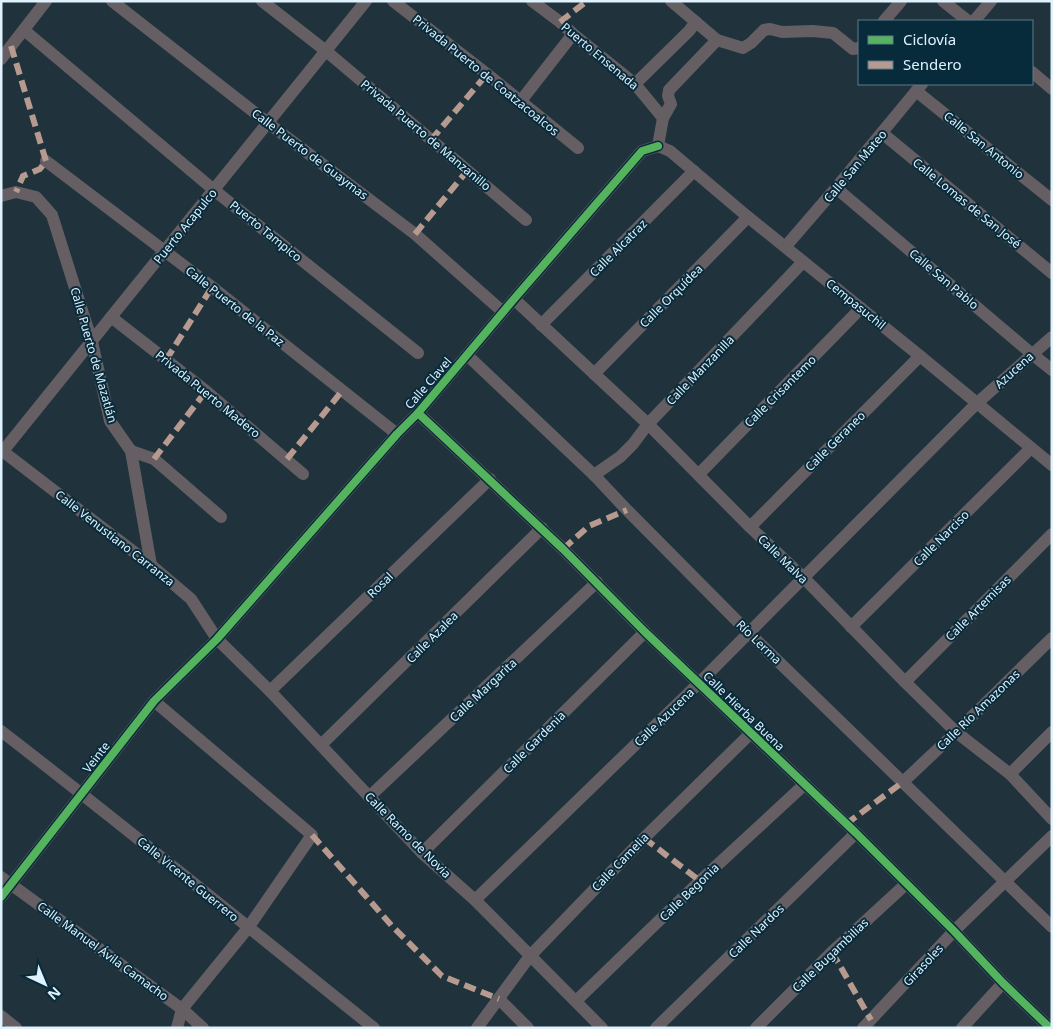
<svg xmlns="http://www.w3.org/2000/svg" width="1053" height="1029" viewBox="0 0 1053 1029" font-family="'Noto Sans',sans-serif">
<rect width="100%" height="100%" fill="#20323b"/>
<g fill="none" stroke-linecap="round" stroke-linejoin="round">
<!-- minor -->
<g stroke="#655f64" stroke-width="12">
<polyline points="112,1 268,123 415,234 503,312"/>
<polyline points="262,1 326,51 526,220"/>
<polyline points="393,1 487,74 578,148"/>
<polyline points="532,1 560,22 573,34 635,84 663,118 658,146"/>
<polyline points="671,1 717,40 743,48 751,43 764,30 770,29 782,32 813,31 833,33 853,49 859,48"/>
<polyline points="943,1 968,21"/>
<polyline points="884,21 901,1"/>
<polyline points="974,21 991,1"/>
<polyline points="24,30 214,190 418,353"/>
<polyline points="1,59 46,1"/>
<polyline points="1032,72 1052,89"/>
<polyline points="635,84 689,31 696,22"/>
<polyline points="916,91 1052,200"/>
<polyline points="520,102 573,34"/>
<polyline points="663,118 671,104 668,96 669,90 717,40"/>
<polyline points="882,133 1052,273"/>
<polyline points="658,146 670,151 748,217 920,356 1052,465"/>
<polyline points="46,161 212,287 397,434"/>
<polyline points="836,188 1032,354 1052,370"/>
<polyline points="1,196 16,192 36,197 52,215 92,342 110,421 131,451 151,565"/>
<polyline points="786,246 836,188 922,84"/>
<polyline points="514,299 648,424 750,527 803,577 905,682 956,732 1010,774 1052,819"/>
<polyline points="111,317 206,391 303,474"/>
<polyline points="541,325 694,171"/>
<polyline points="467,355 594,475 627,510 749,633 1052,927"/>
<polyline points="594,374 748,217"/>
<polyline points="418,413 563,549 645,632 856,833 954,931 1003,983 1050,1028"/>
<polyline points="1,450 151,565 191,599 217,639 270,691 422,853 475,900 602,1028"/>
<polyline points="3,451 366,1"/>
<polyline points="131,451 154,459 221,517"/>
<polyline points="699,474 861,308"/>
<polyline points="594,475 620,457 633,444 648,424 803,262"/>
<polyline points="750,527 920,356"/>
<polyline points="851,627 1031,448"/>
<polyline points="905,682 1052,534"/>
<polyline points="270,691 490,479"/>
<polyline points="154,701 312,835 248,928 182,1009 177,1028"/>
<path d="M1,731C127,828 250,929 374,1028"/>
<polyline points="321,745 542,528"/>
<polyline points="1010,774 1052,732"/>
<polyline points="903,782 956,732 1052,638"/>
<polyline points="369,797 597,582"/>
<polyline points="422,853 645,632"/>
<polyline points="1,877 182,1009 203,1028"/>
<polyline points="1,897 154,701 217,639 397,434 418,413 514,299 642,151 658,146"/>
<polyline points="475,900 699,683 976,404 1052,337"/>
<polyline points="499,999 528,1028"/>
<polyline points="576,1001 700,881 805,784"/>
<polyline points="1,1016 16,1028"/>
<polyline points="477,1028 530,956 644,838 751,733"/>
<polyline points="656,1028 856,833"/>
<polyline points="756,1028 832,952 906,884"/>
<polyline points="863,1028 954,931 1052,836"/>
<polyline points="962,1028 1003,983"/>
</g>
<!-- quiet -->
<g stroke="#b69a8f" stroke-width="6" stroke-dasharray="12 6" stroke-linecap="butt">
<polyline points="560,22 587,1"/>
<polyline points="11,46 46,161 40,169 23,176 16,192"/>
<polyline points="431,140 487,74"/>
<polyline points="415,234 467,171"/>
<polyline points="166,360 212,287"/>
<polyline points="154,459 206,391"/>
<polyline points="287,459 342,391"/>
<polyline points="563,549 589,526 627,510"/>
<polyline points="846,824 903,782"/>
<polyline points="312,835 392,926 442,976 499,999"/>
<polyline points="644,838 700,881"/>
<polyline points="832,952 871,1020"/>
</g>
<defs>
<g id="cycleway">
<polyline points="418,413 563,549 645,632 856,833 954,931 1003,983 1050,1028"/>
<polyline points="1,897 154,701 217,639 397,434 418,413 514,299 642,151 658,146"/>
</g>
</defs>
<!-- cycleway casing -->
<use href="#cycleway" stroke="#082b3c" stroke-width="11"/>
<!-- cycleway -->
<use href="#cycleway" stroke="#56b35d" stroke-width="8"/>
</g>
<g text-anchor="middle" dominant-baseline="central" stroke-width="4" stroke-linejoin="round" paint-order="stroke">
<!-- street labels -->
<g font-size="12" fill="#dff2fd" stroke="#082b3c">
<text transform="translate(600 56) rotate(40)">Puerto Ensenada</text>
<text transform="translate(486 75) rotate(39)">Privada Puerto de Coatzacoalcos</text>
<text transform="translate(426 135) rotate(40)">Privada Puerto de Manzanillo</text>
<text transform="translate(984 145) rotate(39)">Calle San Antonio</text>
<text transform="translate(310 154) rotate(37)">Calle Puerto de Guaymas</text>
<text transform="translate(855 166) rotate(-50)">Calle San Mateo</text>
<text transform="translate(967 203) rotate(39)">Calle Lomas de San José</text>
<text transform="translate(185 226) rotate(-51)">Puerto Acapulco</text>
<text transform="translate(266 231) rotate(39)">Puerto Tampico</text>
<text transform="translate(618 248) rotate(-45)">Calle Alcatraz</text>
<text transform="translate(944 279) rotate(40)">Calle San Pablo</text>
<text transform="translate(671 296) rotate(-45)">Calle Orquídea</text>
<text transform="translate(856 304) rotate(39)">Cempasuchil</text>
<text transform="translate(235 306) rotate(38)">Calle Puerto de la Paz</text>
<text transform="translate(94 355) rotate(74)">Calle Puerto de Mazatlán</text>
<text transform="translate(700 370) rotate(-46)">Calle Manzanilla</text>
<text transform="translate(1014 370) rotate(-42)">Azucena</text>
<text transform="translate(428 383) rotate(-49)">Calle Clavel</text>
<text transform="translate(780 391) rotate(-45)">Calle Crisantemo</text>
<text transform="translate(208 394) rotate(39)">Privada Puerto Madero</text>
<text transform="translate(835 441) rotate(-45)">Calle Geraneo</text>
<text transform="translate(115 538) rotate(38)">Calle Venustiano Carranza</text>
<text transform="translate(941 538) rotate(-45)">Calle Narciso</text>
<text transform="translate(783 559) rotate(44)">Calle Malva</text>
<text transform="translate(380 585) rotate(-44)">Rosal</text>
<text transform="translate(978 608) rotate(-45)">Calle Artemisas</text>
<text transform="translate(432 637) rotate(-45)">Calle Azalea</text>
<text transform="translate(759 642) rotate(44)">Río Lerma</text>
<text transform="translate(483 690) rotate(-43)">Calle Margarita</text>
<text transform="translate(978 710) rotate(-44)">Calle Río Amazonas</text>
<text transform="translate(744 711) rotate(44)">Calle Hierba Buena</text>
<text transform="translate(664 717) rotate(-44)">Calle Azucena</text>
<text transform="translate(534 742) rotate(-45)">Calle Gardenia</text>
<text transform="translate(96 757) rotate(-52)">Veinte</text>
<text transform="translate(408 835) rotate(45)">Calle Ramo de Novia</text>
<text transform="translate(620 862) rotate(-46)">Calle Camelia</text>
<text transform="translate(188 879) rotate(39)">Calle Vicente Guerrero</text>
<text transform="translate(689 892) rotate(-44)">Calle Begonia</text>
<text transform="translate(756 931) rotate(-44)">Calle Nardos</text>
<text transform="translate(103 951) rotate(36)">Calle Manuel Ávila Camacho</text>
<text transform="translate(830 955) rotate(-44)">Calle Bugambilias</text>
<text transform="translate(923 965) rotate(-47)">Girasoles</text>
</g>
</g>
<!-- border -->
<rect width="1053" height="1029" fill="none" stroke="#dff2fd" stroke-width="5"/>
<!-- legend -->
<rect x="858" y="20" width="175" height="65" fill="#082b3c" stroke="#5e7b89"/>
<rect x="868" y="36" width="25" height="8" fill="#56b35d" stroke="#5e7b89"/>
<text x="903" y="45" font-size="15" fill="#dff2fd">Ciclovía</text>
<rect x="868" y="61" width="25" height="8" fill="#b69a8f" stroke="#5e7b89"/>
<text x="903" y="70" font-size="15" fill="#dff2fd">Sendero</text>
<!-- north arrow -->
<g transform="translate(45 984) rotate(136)" stroke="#082b3c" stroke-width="4" paint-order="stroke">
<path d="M0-4L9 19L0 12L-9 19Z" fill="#dff2fd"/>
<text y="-8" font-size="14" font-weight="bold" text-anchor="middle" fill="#dff2fd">N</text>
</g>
</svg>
